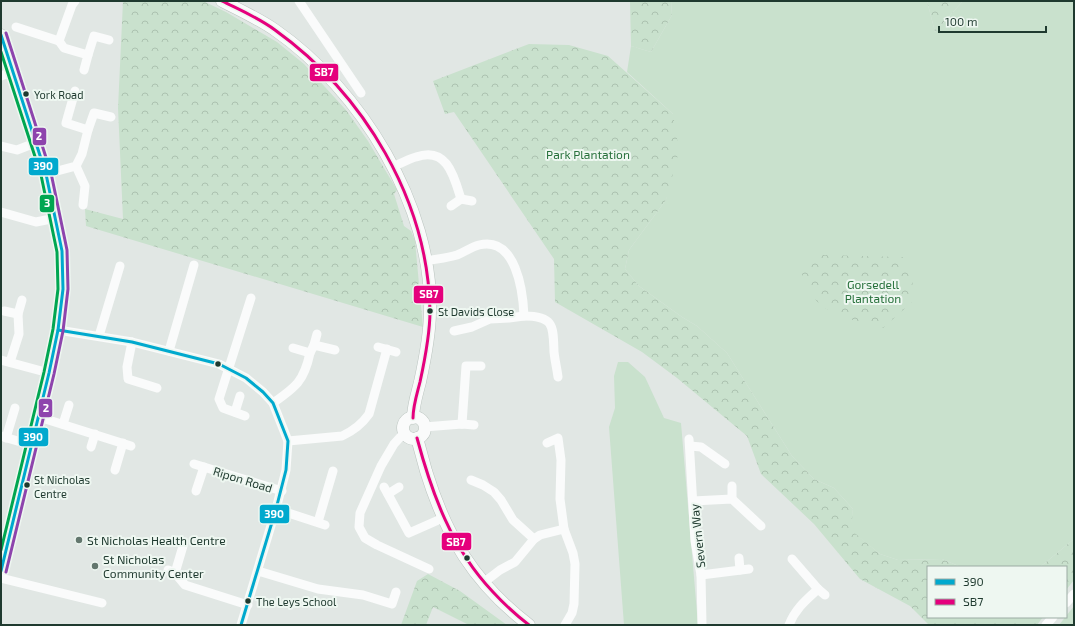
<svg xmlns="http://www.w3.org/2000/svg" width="1075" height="626" viewBox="0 0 1075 626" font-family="'Exo 2',sans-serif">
<defs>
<pattern id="forest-crowns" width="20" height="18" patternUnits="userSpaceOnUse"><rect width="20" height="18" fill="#c9e1cd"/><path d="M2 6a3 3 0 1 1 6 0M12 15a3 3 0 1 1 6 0" fill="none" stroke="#acc2b0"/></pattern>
</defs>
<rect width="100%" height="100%" fill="#e1e7e4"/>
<!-- grass -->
<g fill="#c9e1cd">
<polygon points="671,1 927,1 935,32 963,1 1074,1 1074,539 1040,567 961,567 942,559 898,560 880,554 850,530 853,509 834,488 814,479 792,456 727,353 697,326 682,317 639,286 625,269 629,250 666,200 673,114 627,72 631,46 651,52 672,15"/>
<polygon points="618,362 628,362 645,377 664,418 681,423 698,625 624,625 609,427 615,408 614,376"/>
<polygon points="1074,606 1074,625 1059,625"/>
</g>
<!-- forest -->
<g fill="url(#forest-crowns)">
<polygon points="123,1 203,1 226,12 277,42 304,64 346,110 368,141 397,190 394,194 404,226 411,231 415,241 423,327 86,226 85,209 123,219 118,108"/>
<polygon points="630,1 671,1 672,15 651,52 631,46"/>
<polygon points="927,1 963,1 935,32"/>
<polygon points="529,44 569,45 608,56 673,114 679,151 666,200 629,250 625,269 639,286 682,317 697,326 727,353 792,456 814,479 834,488 853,509 851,530 880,554 898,560 942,559 961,567 928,567 928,617 976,617 977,618 978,617 1043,617 1037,625 929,625 910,606 860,579 814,524 761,474 747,436 677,378 642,352 555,302 554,259 454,112 445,114 433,81"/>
<path d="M822,255L903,257L913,271L912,302L883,328C861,322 825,316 812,295C807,288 804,278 800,270Z"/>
<polygon points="1074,539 1074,580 1066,590 1066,567 1040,567"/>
<polygon points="428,574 460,591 507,625 469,625 433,607 426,625 401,625 417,581"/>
</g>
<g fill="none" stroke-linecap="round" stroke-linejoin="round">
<defs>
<g id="secondary">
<path d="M222,1C240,10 259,19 275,30C360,89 433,206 430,311C430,335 425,359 420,382C417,394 413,406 413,418"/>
<polyline points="1,35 35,143 46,174 62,251 63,289 58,330 49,373 1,571"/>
<circle cx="414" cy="428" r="11"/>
<path d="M417,438C420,449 423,460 426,471C446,536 474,583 529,625"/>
</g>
</defs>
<!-- secondary casing -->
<use href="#secondary" stroke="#bac4bf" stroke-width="13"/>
<!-- street -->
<g stroke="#fafbfb" stroke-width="9">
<polyline points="75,1 72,5 59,41 64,48 88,55 84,70"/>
<polyline points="299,1 361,93"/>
<polyline points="16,27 59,41"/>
<polyline points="88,55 94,36 109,40"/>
<polyline points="1,76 12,72"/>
<polyline points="88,130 94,113 111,117"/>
<polyline points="1,146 17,150 35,143"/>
<polyline points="76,166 85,186 83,205"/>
<path d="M393,166C401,164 408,159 416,157C447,146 454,176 461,199L451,206"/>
<polyline points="46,174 76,166 82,154 88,130 66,123 75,91"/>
<polyline points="461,199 472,201"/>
<polyline points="1,212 36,222 56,218"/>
<path d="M426,261C436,259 447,258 457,255C465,252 471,247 479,245C516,236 523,291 524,316C555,316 553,327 554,352C555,361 557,369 558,377"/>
<polyline points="4,311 18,314"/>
<polyline points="58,330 132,342 219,364 246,378 263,392 273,403 288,441 286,470 276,509 241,625"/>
<polyline points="454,331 472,327 490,319 509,318 524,316"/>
<polyline points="99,336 120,266"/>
<polyline points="132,342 127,367 128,379 157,388"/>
<polyline points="314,345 317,334"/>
<polyline points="378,347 396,352"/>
<polyline points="293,348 310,353 314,345 335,350"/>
<polyline points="169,351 194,265"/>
<polyline points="1,360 49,373"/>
<polyline points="10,362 19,334 18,314 22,300"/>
<path d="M273,403C296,387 304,381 310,353"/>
<polyline points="235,412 240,396"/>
<polyline points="245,416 223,408 219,399 251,298"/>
<polyline points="39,417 131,446"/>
<polyline points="63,424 69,405"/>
<polyline points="462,424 466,366 481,366"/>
<polyline points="424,427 462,424 474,425"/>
<polyline points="404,433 394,444 381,466 360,513 359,527 365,538 377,545 429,569"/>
<polyline points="1,436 31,445"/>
<polyline points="6,438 15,408"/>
<polyline points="689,439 695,541 701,575 702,625"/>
<path d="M288,441L342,436C353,431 362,424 369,414L387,349"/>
<polyline points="690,446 701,447 725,464"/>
<polyline points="91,447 95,434"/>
<polyline points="194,464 282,491"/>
<polyline points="115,470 123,443"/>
<polyline points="471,480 483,485 494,492 501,500 513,520 534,539"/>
<polyline points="732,486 732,499"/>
<polyline points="384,487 409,533 443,518"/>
<polyline points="196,491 204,467"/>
<polyline points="388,494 399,487"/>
<polyline points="693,501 732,499 761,526"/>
<polyline points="276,509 325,525"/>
<polyline points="318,522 333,471"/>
<polyline points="564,529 573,553 575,564 574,604 572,613 565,625"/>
<polyline points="739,558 740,570"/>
<polyline points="792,559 818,589"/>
<polyline points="168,570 175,573 185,585 248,605"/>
<polyline points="258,571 318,589 363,595 392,604 396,592"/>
<polyline points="175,573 183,546"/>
<polyline points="701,575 749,569"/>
<polyline points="1,578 102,603"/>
<polyline points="483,583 500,570 515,562 534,539 540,535 564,529 560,499 561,460 558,438 547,443"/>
<polyline points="1066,603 1074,594"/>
<path d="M789,625C795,609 806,600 818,589L825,595"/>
<polyline points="1046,625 1053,617"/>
</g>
<!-- secondary -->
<use href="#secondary" stroke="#fafbfb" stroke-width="12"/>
<defs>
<g id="bus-1">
<polyline points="1,35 46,174 62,251 63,289 58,330 49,373 1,571"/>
<polyline points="58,330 132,342 219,364 246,378 263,392 273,403 288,441 286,470 276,509 241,625"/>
</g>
<g id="bus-2">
<path d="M222,1C240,10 259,18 275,30C364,94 428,200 430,311C430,335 425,359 420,382C417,394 413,406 413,418"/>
<path d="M417,438C432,494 452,549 493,592C504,604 516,615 529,625"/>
</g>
<polyline id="bus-3" points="1,52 41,175 57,252 58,289 53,329 44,372 1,550"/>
<polyline id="bus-4" points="6,33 51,173 67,250 68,289 63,331 54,374 6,572"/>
</defs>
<!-- bus-1 casing -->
<use href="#bus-1" stroke="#eef7f1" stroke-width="6"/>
<!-- bus-2 casing -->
<use href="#bus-2" stroke="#eef7f1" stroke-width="6"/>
<!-- bus-3 casing -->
<use href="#bus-3" stroke="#eef7f1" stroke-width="6"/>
<!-- bus-4 casing -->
<use href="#bus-4" stroke="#eef7f1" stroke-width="6"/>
<!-- bus-1 -->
<use href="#bus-1" stroke="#00a9ce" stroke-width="3"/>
<!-- bus-2 -->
<use href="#bus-2" stroke="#e5007d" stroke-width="3"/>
<!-- bus-3 -->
<use href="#bus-3" stroke="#00a651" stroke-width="3"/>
<!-- bus-4 -->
<use href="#bus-4" stroke="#8e44ad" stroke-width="3"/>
</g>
<!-- markers -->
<g fill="#1f3a2f" stroke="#eef7f1" stroke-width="1.5">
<circle cx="26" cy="94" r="3.5"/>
<circle cx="430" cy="311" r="3.5"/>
<circle cx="218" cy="364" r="3.5"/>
<circle cx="27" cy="485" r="3.5"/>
<circle cx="467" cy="558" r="3.5"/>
<circle cx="248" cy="601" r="3.5"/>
</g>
<g fill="#63776e" stroke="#eef7f1" stroke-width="1.5">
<circle cx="79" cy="540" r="4"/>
<circle cx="95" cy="566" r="4"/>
</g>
<g text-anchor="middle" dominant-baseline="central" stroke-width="4" stroke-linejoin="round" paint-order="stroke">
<!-- bus labels -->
<g font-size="11" fill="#1f3a2f" stroke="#eef7f1" text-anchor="start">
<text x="34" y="94">York Road</text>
<text x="438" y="311">St Davids Close</text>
<text x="34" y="479">St Nicholas<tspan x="34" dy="14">Centre</tspan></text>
<text x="256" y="601">The Leys School</text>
</g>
<!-- park labels -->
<g font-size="12" fill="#28713c" stroke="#eef7f1">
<text x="588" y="154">Park Plantation</text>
<text x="873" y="284">Gorsedell<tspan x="873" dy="14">Plantation</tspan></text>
</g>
<!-- street labels -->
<g font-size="12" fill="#1f3a2f" stroke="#eef7f1">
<text transform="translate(243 479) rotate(17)">Ripon Road</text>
<text transform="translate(697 536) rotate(-96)">Severn Way</text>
</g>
<!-- poi labels -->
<g font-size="12" fill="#1f3a2f" stroke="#eef7f1" text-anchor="start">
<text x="87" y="540">St Nicholas Health Centre</text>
<text x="103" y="559">St Nicholas<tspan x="103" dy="14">Community Center</tspan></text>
</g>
</g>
<g stroke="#eef7f1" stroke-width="1.5">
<rect x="309" y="63" width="30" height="19" rx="4" fill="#e5007d"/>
<rect x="32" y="127" width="15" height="19" rx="4" fill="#8e44ad"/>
<rect x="28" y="157" width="31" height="19" rx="4" fill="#00a9ce"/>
<rect x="39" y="194" width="16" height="19" rx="4" fill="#00a651"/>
<rect x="413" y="285" width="31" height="19" rx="4" fill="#e5007d"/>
<rect x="38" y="398" width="15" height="20" rx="4" fill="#8e44ad"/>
<rect x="18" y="427" width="31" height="20" rx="4" fill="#00a9ce"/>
<rect x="259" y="504" width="31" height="20" rx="4" fill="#00a9ce"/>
<rect x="441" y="532" width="31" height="19" rx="4" fill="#e5007d"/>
</g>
<g font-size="11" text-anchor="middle" font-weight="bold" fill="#fff">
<text x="324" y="76">SB7</text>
<text x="39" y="140">2</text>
<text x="43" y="170">390</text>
<text x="47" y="207">3</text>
<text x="429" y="298">SB7</text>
<text x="46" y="412">2</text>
<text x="33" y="441">390</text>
<text x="274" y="518">390</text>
<text x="456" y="546">SB7</text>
</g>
<!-- border -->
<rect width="1075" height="626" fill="none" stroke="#1f3a2f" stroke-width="4"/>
<!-- legend -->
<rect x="927" y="566" width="140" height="52" fill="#eef7f1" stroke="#9baba3"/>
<rect x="935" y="579" width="20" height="6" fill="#00a9ce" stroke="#9baba3"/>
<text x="963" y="586" font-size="12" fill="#1f3a2f">390</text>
<rect x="935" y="599" width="20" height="6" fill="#e5007d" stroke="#9baba3"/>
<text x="963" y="606" font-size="12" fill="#1f3a2f">SB7</text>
<!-- scale -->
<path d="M939 26v6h107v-6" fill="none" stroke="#1f3a2f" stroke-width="2"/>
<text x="945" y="26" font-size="12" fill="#1f3a2f" stroke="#eef7f1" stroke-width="3" paint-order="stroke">100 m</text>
</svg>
